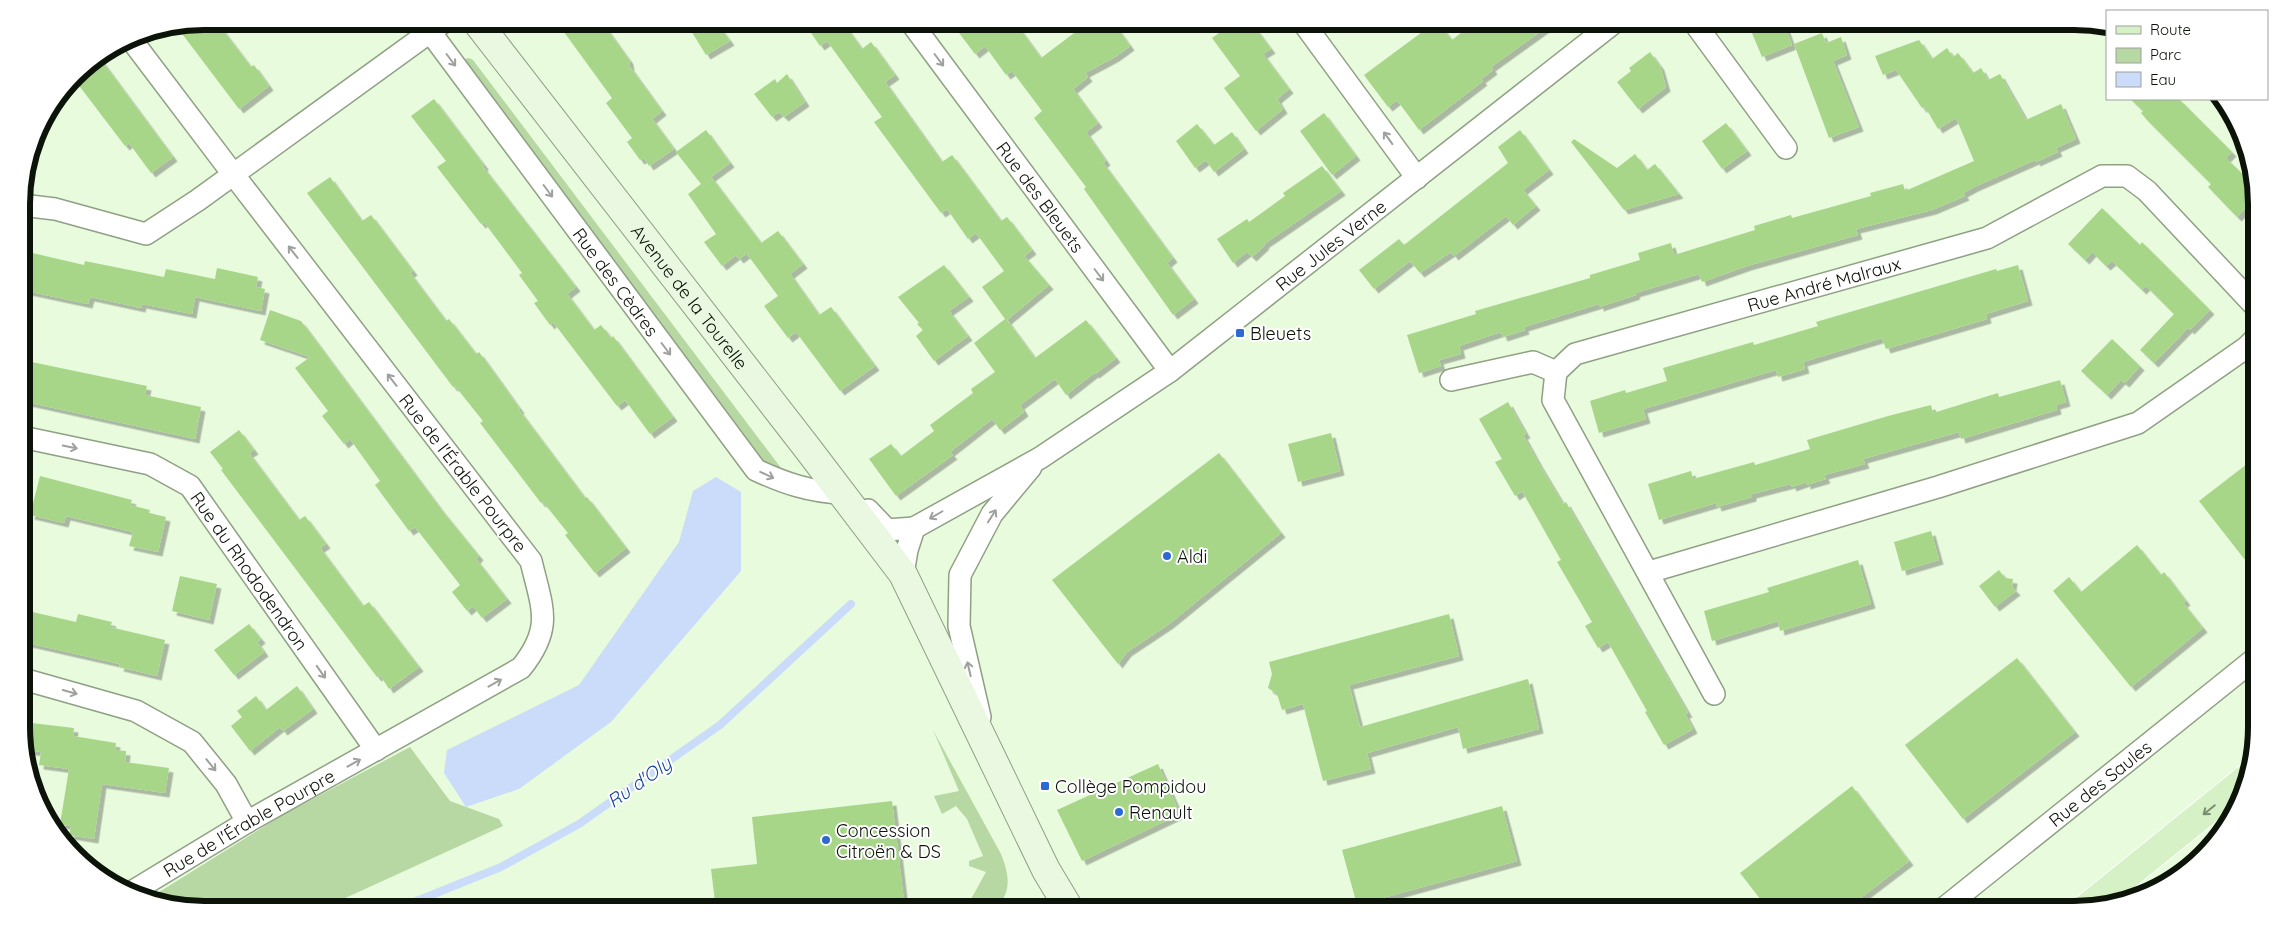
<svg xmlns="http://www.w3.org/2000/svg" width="2278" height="931" viewBox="0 0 2278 931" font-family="Quicksand,sans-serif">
<defs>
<filter id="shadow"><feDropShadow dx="4.5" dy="4.5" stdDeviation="0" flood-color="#0004"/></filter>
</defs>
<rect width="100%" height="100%" fill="#e8fbdd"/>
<!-- green -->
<g fill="#b7d8a3">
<polygon points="469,58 473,60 784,472 767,464 758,456 464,62 465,59"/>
<path d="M933,730L1001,854C1009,874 1013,893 994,910H965L986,872L969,866V861L983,856L967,819L956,806L942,814L934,796L959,791Z"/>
<polygon points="410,747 450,801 499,819 503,826 319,910 204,910 148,899 281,816"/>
</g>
<!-- water -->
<polygon fill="#cadcfa" points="716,477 741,492 741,571 611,722 519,789 466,807 444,773 447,750 579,685 679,542 693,491"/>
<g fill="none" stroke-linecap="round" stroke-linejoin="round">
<!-- stream -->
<polyline stroke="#cadcfa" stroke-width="8" points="394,910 501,867 579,824 720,725 851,604"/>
</g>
<!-- building -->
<g fill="#a7d689" filter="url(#shadow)">
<polygon points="204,21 216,21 251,67 254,65 269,86 239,109 177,27"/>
<polygon points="556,21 601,21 629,60 630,67 662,111 652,119 674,149 649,166 644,158 640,160 627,142 632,138 606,103 612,98"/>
<polygon points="685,21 715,21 730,41 706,55"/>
<polygon points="803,21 854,21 846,27 862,49 871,42 895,75 885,82 942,162 952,155 1001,221 1007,217 1032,250 1024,256 1049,285 1007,320 1035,358 1086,320 1116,358 1095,374 1094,373 1066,395 1055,379 1020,405 1024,412 1000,430 992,419 950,452 953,455 896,496 869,459 891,444 901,456 934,431 930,425 973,393 971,389 995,372 974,343 1005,319 982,287 1004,271 976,233 968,239 947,209 941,213 874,122 882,117 827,41 820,46"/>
<polygon points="950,21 1014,21 1041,58 1090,21 1112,21 1130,46 1115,57 1085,73 1088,77 1073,89 1098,123 1086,132 1106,161 1103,163 1173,258 1167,263 1194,299 1173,315 1084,189 1086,187 1034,118 1042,111 1012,71 1006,75 985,46 975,54"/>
<polygon points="1211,21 1250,21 1271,49 1263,54 1289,89 1277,99 1283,109 1256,131 1224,88 1240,76 1212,38 1219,33"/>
<polygon points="1437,21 1452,40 1476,21 1555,21 1491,67 1493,70 1481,79 1483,81 1419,130 1397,100 1388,107 1364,75"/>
<polygon points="1762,21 1783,21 1792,45 1762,57 1749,26"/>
<polygon points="1822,33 1826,43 1841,37 1847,55 1833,61 1859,127 1829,138 1794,44"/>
<polygon points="1919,40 1932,59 1947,48 1953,57 1958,53 1973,73 1981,68 1988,80 2000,74 2026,120 2061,104 2076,139 2056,148 2058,152 2036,162 2035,160 1974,187 1963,193 1965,196 1932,210 1856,229 1858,235 1747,266 1702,282 1699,274 1635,293 1636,295 1599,307 1599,304 1524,327 1525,330 1503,337 1501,332 1459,346 1461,354 1439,360 1441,366 1419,373 1407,335 1476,314 1475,311 1590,278 1590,275 1640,260 1638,253 1671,243 1674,255 1755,230 1754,226 1791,215 1792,218 1871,196 1870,193 1903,184 1905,191 1974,161 1956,118 1938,129 1925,107 1922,108 1896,70 1883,75 1875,56"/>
<polygon points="1650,52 1660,66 1666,87 1638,109 1617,82 1631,71 1629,68"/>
<polygon points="99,57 173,157 151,173 129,143 125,146 74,79 83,67"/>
<polygon points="787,74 805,102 784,117 779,112 772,117 754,94 775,79 777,83"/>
<polygon points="434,99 484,165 483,167 576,287 567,294 594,330 601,325 611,338 613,336 673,417 650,434 625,400 617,406 553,322 550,325 534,303 538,301 519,275 522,273 484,222 481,224 437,167 446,161 411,116"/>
<polygon points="2130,99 2179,99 2232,152 2226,158 2255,186 2255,199 2237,217 2208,187 2211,184 2147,120 2141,113 2143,111"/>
<polygon points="1324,113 1356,156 1332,175 1300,131"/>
<polygon points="1726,123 1747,151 1722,169 1702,141"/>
<polygon points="1197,124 1214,145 1232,132 1244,149 1214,172 1206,160 1195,168 1176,141"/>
<polygon points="706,130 730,163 711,177 761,243 778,231 803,264 790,274 819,315 831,307 875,366 840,391 796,332 788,338 764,306 778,296 747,254 750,251 739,259 736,255 722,266 704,242 716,234 688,194 701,184 676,152"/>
<polygon points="1520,130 1549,170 1523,190 1536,206 1513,225 1506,216 1454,256 1451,252 1420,273 1410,261 1374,289 1359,270 1399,239 1404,245 1508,163 1498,147"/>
<polygon points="1574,139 1617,168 1635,154 1647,170 1655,164 1679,194 1624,210 1571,142"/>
<polygon points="1322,166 1341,191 1264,244 1265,245 1252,257 1247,252 1233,263 1217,239 1247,219 1249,222 1285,196 1283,193"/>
<polygon points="330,177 362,221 371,215 413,271 410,273 446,321 449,319 476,354 479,352 520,409 519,410 585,498 587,497 626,548 595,573 565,535 568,533 543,502 541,503 480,423 483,421 455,386 453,387 307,193"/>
<polygon points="2102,208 2140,245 2142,242 2210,310 2190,330 2188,328 2154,363 2140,350 2174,314 2146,286 2142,290 2112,261 2106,266 2092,252 2085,260 2068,244"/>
<polygon points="28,252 84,265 85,261 164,277 166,269 215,279 217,268 258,277 256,287 265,289 261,311 195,297 192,314 142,304 141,308 90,297 88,304 22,290 22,253 28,255"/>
<polygon points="944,265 969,297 949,311 968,336 934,361 916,336 923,330 917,324 919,323 898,297"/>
<polygon points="2018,265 2028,301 1986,314 1987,319 1886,349 1882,338 1803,362 1805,369 1778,377 1776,370 1643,409 1646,419 1599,433 1590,401 1625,390 1626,393 1667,381 1663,368 1753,342 1754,345 1818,326 1816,322 1996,269 1997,271"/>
<polygon points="270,310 301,321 440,508 479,556 476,559 507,599 482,618 473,606 467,611 452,592 460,585 415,527 409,531 375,485 380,481 350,439 344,444 322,416 328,411 295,368 310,357 260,340"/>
<polygon points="2112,339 2140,366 2125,383 2121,380 2107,395 2081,371"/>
<polygon points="22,360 147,386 145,395 201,407 195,439 22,401"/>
<polygon points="2060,380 2066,402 2056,405 2057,410 1961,439 1959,432 1863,459 1865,464 1824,475 1826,479 1806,485 1806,482 1792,487 1791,484 1752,494 1752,497 1717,507 1716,503 1659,520 1648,484 1691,471 1693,479 1754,462 1755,465 1810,449 1807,440 1888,416 1931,405 1933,413 1998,393 1999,397"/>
<polygon points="1508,402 1526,434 1523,435 1539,464 1563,504 1566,502 1688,713 1685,714 1693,729 1664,745 1645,712 1647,711 1608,642 1598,648 1585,626 1592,622 1557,562 1561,560 1522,491 1515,496 1495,462 1502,459 1479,419"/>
<polygon points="239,430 254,450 249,453 299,520 305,516 326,544 320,548 363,606 369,602 419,667 389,689 380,675 377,677 221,470 223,469 210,452"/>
<polygon points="1331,433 1340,471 1298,482 1288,444"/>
<polygon points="1219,453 1281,533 1169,624 1127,652 1118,664 1052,580"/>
<polygon points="2256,457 2256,574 2199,501"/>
<polygon points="40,476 132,500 130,505 150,510 149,513 166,517 158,552 129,546 133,532 66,516 64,523 30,515"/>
<polygon points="1931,531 1939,560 1902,571 1894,542"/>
<polygon points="2137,545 2161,575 2164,572 2186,601 2183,603 2203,628 2131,687 2053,591 2069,577 2081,592"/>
<polygon points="1858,560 1871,604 1780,631 1778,621 1712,641 1704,611 1769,592 1767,588"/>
<polygon points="1999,570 2005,578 2013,579 2012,587 2016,591 1995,607 1979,586"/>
<polygon points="180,576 217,584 209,620 172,611"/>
<polygon points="28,611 76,622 78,614 112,622 110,627 165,640 157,676 119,667 120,664 23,642 23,620 26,620"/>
<polygon points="1449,614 1459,656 1349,685 1360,727 1528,679 1539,729 1463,749 1458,727 1367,753 1371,769 1323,781 1303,704 1282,710 1277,694 1268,688 1272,674 1269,662"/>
<polygon points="249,624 261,639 257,642 264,652 234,675 214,650"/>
<polygon points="2017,658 2075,732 1963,819 1905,745"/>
<polygon points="297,686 313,709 283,731 280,727 250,751 231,726 242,717 237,711 256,696 266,710"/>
<polygon points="23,722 74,728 73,736 116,743 115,750 126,751 125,762 169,768 165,793 102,784 94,839 69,835 71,826 60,824 69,769 39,765 41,752 23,750"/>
<polygon points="1158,764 1180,814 1082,861 1057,810"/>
<polygon points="1852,786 1909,861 1846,909 1768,909 1740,873"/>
<polygon points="892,801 905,910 716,910 711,869 757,864 752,817"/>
<polygon points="1502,806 1517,861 1357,905 1342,850"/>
</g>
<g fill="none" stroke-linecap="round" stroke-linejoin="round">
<defs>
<g id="minor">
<path id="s1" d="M422,21L756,470C784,483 810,492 842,493"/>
<path id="s2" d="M910,21L1170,371"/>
<polyline points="1302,21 1417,178"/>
<polyline points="1693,21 1786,148"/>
<polyline points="22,205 55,209 146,234 198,200 445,21"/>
<polyline points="1451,380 1533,362 1556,372"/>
<path id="s3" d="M22,437L150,464L190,486L376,750"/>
<polyline points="868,510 887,530 914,528"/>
<polyline points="1649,572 1938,487 2138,423 2247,347 2256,338"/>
<path id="s4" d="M903,574L907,550L914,528L1040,458L1170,371L1616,21"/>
<polyline points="23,679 136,711 192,742 226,784 247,822"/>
<path id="s5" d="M1714,694L1553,400L1556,372L1575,354L1987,238L2102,176H2127L2147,191L2256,307"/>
<polyline points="980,717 959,626 960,575 992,514 1031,467"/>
<path id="s6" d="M130,893L247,822L521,668C554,627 542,608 531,561L233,174L130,38"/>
<path id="s7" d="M1943,909L2257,657"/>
</g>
<g id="secondary">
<path id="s8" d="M476,21L808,449L903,574L1046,870L1070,910"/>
</g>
<polyline id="primary" points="2085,909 2246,779"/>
</defs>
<!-- minor casing -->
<use href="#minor" stroke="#8fa084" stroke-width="24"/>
<!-- secondary casing -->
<use href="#secondary" stroke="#8fa084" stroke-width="30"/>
<!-- primary casing -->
<use href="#primary" stroke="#fff" stroke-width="30"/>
<!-- minor -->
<use href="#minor" stroke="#fff" stroke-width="21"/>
<!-- secondary -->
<use href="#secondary" stroke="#eaf8e2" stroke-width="28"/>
<!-- primary -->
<use href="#primary" stroke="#d6f1c5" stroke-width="28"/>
</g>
<!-- one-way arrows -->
<defs><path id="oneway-shaft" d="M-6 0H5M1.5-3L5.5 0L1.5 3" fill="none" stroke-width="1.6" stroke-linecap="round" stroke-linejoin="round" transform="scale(1.25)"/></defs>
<g stroke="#9ea19d">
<use href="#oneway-shaft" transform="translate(451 60) rotate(53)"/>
<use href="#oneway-shaft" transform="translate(939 60) rotate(53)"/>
<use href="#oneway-shaft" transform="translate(1388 138) rotate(-126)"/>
<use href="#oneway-shaft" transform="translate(548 191) rotate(53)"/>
<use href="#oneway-shaft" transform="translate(293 252) rotate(-128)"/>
<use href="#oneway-shaft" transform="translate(1099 275) rotate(53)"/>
<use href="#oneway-shaft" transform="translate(666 349) rotate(53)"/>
<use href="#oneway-shaft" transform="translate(392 380) rotate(-128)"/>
<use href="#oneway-shaft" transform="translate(70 447) rotate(12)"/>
<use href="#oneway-shaft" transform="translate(767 475) rotate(25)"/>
<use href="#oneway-shaft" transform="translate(936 515) rotate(150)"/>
<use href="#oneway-shaft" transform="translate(992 516) rotate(-57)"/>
<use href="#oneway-shaft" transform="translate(969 669) rotate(-103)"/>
<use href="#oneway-shaft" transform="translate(321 672) rotate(55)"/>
<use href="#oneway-shaft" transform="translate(495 683) rotate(-29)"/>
<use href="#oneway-shaft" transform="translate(70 692) rotate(16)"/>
<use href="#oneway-shaft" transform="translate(354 763) rotate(-29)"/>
<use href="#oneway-shaft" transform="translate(211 765) rotate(51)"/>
</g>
<use stroke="#7b8d70" href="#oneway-shaft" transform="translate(2209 810) rotate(141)"/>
<!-- markers -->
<g fill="#2d68d5" stroke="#fff" stroke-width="2">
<rect x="1235" y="328" width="10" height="10" rx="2.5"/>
<circle cx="1167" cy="556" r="5"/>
<rect x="1040" y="781" width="10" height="10" rx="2.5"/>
<circle cx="1119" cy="812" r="5"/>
<circle cx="826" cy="840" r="5"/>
</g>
<g text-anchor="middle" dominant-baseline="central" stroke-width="4" stroke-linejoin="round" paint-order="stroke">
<!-- street labels -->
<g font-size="18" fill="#0c1309" stroke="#fff">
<text stroke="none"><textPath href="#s2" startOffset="219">Rue des Bleuets</textPath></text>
<text stroke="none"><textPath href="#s4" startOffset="552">Rue Jules Verne</textPath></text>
<text stroke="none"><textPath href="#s1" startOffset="325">Rue des Cèdres</textPath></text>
<text stroke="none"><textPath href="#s5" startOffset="648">Rue André Malraux</textPath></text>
<text stroke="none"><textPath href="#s8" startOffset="349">Avenue de la Tourelle</textPath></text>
<text transform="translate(463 473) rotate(52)">Rue de l'Érable Pourpre</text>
<text stroke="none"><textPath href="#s3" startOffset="280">Rue du Rhododendron</textPath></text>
<text stroke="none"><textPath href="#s7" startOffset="201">Rue des Saules</textPath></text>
<text stroke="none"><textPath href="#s6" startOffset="138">Rue de l'Érable Pourpre</textPath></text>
</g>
<!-- poi labels -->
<g font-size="18" fill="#0c1309" stroke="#fff" text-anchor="start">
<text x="1250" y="333">Bleuets</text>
<text x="1177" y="556">Aldi</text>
<text x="1055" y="786">Collège Pompidou</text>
<text x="1129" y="812">Renault</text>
<text x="836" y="830">Concession<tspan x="836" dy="21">Citroën &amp; DS</tspan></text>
</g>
<!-- water labels -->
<g font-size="19" font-style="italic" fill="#194599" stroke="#fff">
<text transform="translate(639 782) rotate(-35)">Ru d'Oly</text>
</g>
</g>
<!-- crop -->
<path d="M0 0H2278V931H0ZM204 30H2074A174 174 0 0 1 2248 204V727A174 174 0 0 1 2074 901H204A174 174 0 0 1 30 727V204A174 174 0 0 1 204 30Z" fill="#fff" fill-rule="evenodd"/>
<path fill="none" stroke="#0c1309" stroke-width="6" d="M204 30H2074A174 174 0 0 1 2248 204V727A174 174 0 0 1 2074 901H204A174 174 0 0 1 30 727V204A174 174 0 0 1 204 30Z"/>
<!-- legend -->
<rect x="2106" y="10" width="162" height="90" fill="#ffffff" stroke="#9ea19d"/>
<rect x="2116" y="26" width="25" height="8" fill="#d6f1c5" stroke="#9ea19d"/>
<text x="2150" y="35" font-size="15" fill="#0c1309">Route</text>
<rect x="2116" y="48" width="25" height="15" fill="#b7d8a3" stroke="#9ea19d"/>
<text x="2150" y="60" font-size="15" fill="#0c1309">Parc</text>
<rect x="2116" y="72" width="25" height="15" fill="#cadcfa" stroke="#9ea19d"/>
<text x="2150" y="85" font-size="15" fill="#0c1309">Eau</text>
</svg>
